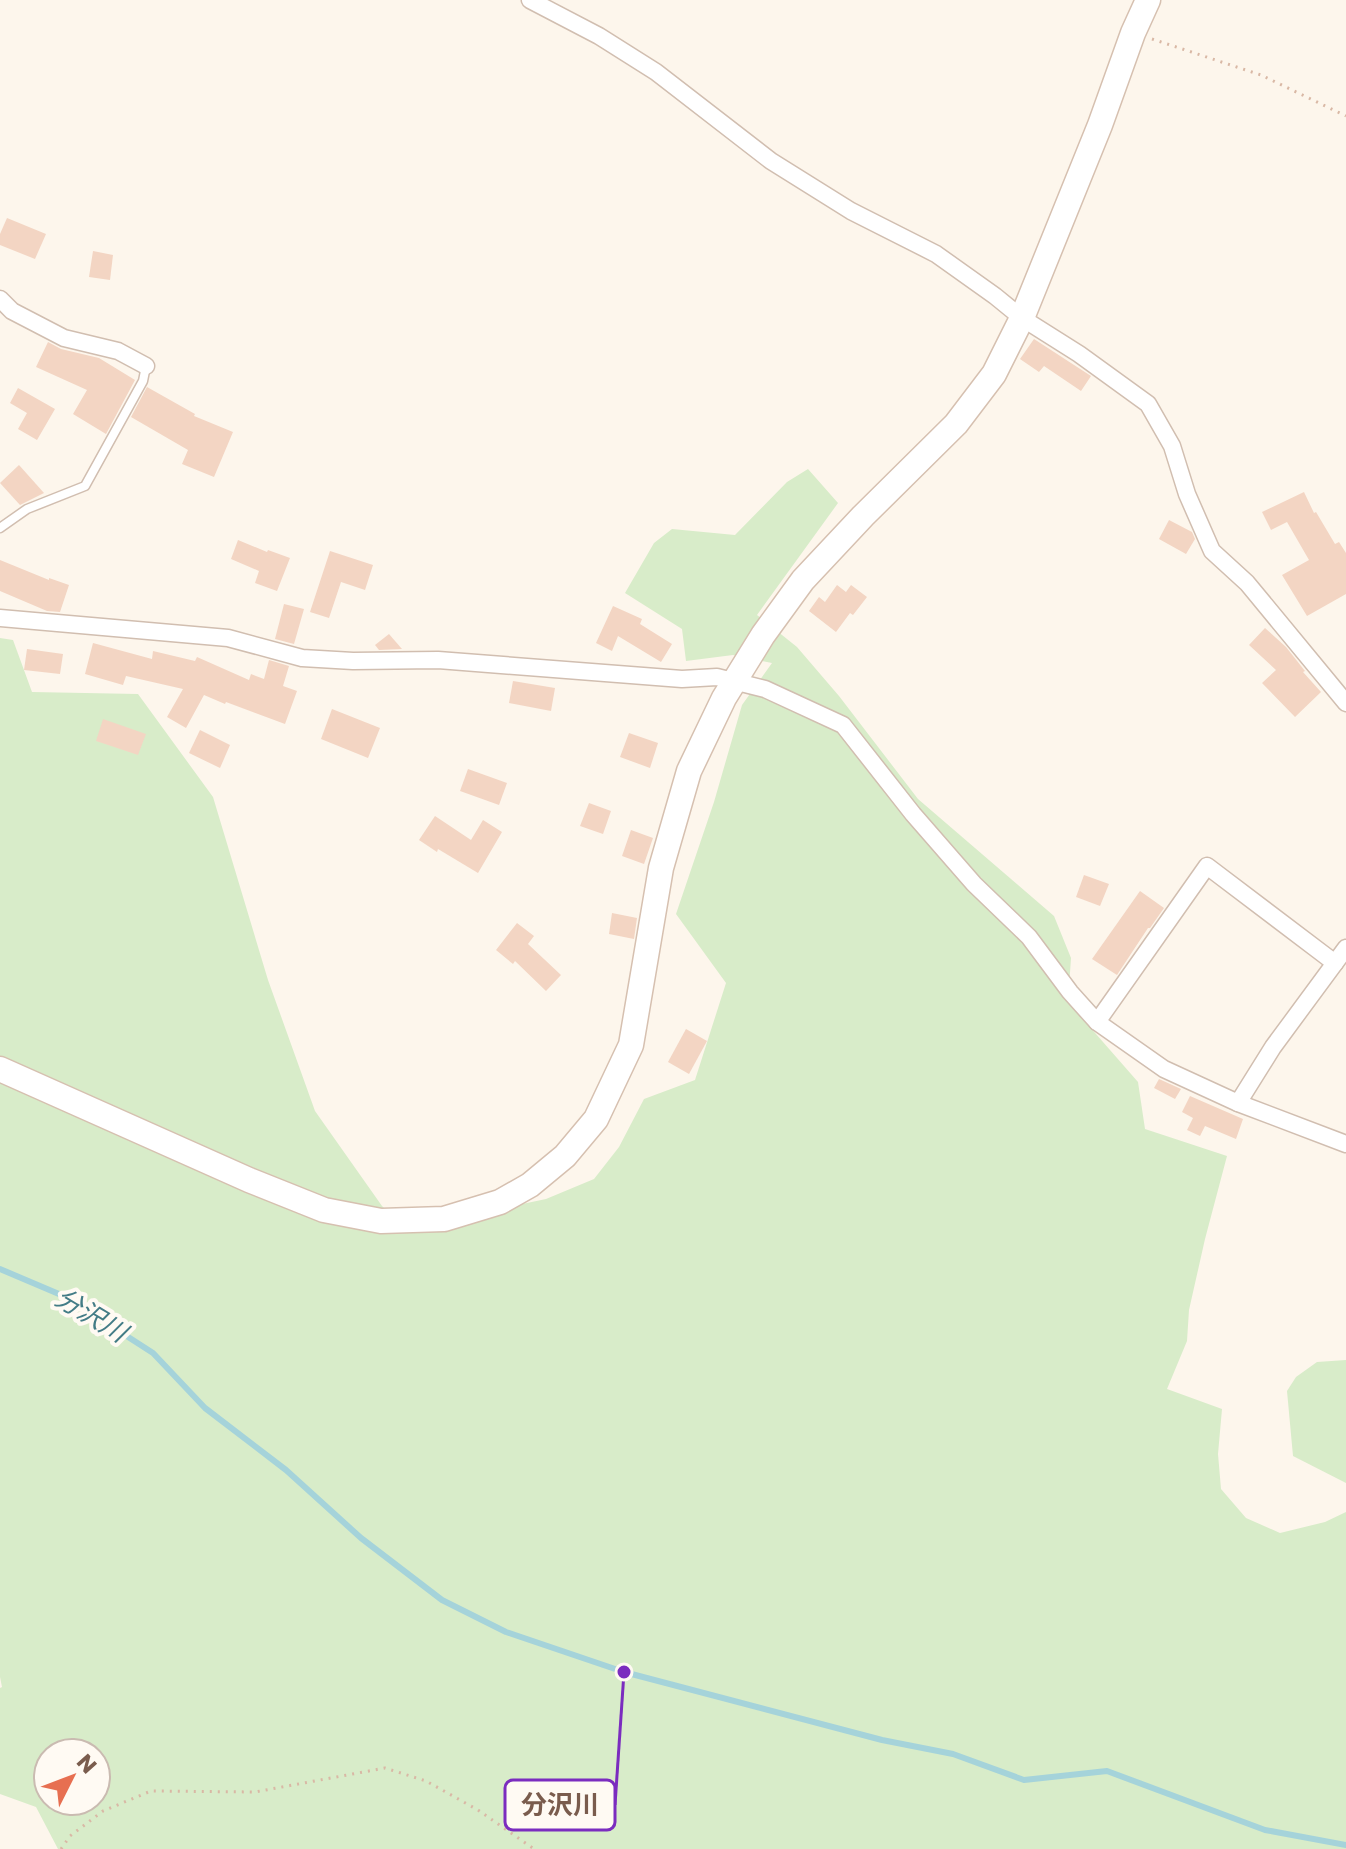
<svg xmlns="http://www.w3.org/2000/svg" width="1346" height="1849" viewBox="0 0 1346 1849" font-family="Poppins,'Noto Sans JP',sans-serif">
<rect width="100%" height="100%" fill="#fdf6ec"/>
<!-- green -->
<g fill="#d8ecc9" fill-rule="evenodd">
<path d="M808,469L838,503L757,615L797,647L839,696L918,799L1054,916L1071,958L1068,1002L1138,1082L1145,1129L1227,1156L1205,1239L1189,1310L1187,1341L1167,1389L1222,1409L1218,1454L1221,1489L1246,1518L1280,1533L1325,1522L1346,1512V1849H58L36,1807L0,1794V1688L2,1687L0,1677V638L13,640L32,692L138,694L213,797L268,980L315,1111L382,1206L405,1229L546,1199L594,1179L619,1147L644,1099L695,1080L726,983L676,914L714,802L742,705L772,663L733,655L686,661L682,629L625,593L654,543L672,529L735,535L787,482ZM48,1753H96V1801H48Z"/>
<polygon points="1346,1360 1346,1483 1293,1456 1287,1391 1296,1377 1317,1362"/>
</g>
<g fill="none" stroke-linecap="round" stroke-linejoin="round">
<!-- stream -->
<polyline stroke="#a5d3da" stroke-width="6" points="0,1269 66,1297 153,1353 205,1408 286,1470 361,1538 442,1600 506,1632 624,1672 882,1740 953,1754 1024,1780 1107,1771 1265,1830 1346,1845"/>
</g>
<!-- building -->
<g fill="#f3d5c3">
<polygon points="7,218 46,234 35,259 0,245 0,234"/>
<polygon points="93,251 113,255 110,280 89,277"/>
<polygon points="1034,339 1091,376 1081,391 1044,366 1039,372 1020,359"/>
<polygon points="48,342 61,349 99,358 135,380 106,434 73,414 87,390 36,367"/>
<polygon points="147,387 195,414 194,416 233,432 214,477 182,464 188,450 131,417"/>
<polygon points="18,388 55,409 37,440 18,429 27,413 10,403"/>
<polygon points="19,465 44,493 20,505 0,483"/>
<polygon points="1304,492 1314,513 1316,512 1335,544 1339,542 1346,553 1346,594 1307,616 1282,575 1309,560 1287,522 1271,530 1262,512"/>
<polygon points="1169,520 1192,532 1195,539 1186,554 1159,539"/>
<polygon points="238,540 267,552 268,550 290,558 277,591 255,583 259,571 231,559"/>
<polygon points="330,551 373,565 365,590 341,582 329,618 310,612"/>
<polygon points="0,560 49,580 49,578 69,585 60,612 47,611 0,591"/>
<polygon points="837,585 846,592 851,585 867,597 853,615 850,613 836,632 809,611 819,597 825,602"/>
<polygon points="284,604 304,609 294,644 275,639"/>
<polygon points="613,606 642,619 640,624 672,644 661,662 618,636 612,651 596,643"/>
<polygon points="1265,628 1286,647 1305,671 1303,672 1321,692 1295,717 1262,683 1276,670 1249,645"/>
<polygon points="389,634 402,649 379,650 375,645"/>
<polygon points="93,643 152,659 153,651 195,661 197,657 249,680 251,674 264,679 269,660 289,666 283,686 297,691 285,724 226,702 225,704 204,695 186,728 167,717 183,689 126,676 123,685 85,674"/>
<polygon points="27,649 63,654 60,674 24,670"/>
<polygon points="513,681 555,688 551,711 509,703"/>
<polygon points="332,709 380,728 368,758 321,739"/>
<polygon points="103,719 146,734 138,755 96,741"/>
<polygon points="200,730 230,745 220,768 189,753"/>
<polygon points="629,733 658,743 650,768 620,757"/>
<polygon points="468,769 507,783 499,805 460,791"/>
<polygon points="589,803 611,811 603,834 580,826"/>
<polygon points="435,816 471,840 483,820 502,832 478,873 438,849 437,852 419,840"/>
<polygon points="631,830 653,838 644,864 622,856"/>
<polygon points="1084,875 1109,884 1100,906 1076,897"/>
<polygon points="1140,891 1164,908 1150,928 1148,928 1117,975 1092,959"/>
<polygon points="612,913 637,918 634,939 609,934"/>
<polygon points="517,923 534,936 528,944 561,975 546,991 515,961 513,964 496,950"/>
<polygon points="686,1029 707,1041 689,1074 668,1062"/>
<polygon points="1159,1079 1181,1089 1175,1099 1154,1088"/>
<polygon points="1190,1096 1243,1119 1236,1139 1205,1126 1200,1136 1187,1130 1193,1118 1182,1112"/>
</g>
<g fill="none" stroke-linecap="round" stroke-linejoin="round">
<defs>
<polyline id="lane" points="0,528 27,509 85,486 143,381 146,366"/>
<g id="street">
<polyline points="530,0 599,36 656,72 771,161 851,211 936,254 995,296 1022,318 1079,354 1148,404 1172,446 1187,494 1212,551 1247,583 1346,703"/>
<polyline points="0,299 12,311 64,338 118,351 146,366"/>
<polyline points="0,618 228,638 302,658 353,661 438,660 682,679 717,677 765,689 843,725 913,814 974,884 1029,937 1070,992 1097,1022 1164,1069 1238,1103 1346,1144"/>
<polyline points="1097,1022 1207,866 1335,963"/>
<polyline points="1238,1103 1273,1047 1346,948"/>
</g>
<polyline id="secondary" points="0,1069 249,1180 324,1210 381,1221 444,1219 500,1202 530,1185 565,1156 596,1119 631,1045 661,868 689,771 724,698 763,635 803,580 863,516 956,424 994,374 1022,318 1100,125 1133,33 1148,0"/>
</defs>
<!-- lane casing -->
<use href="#lane" stroke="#d1beb0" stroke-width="11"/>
<!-- street casing -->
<use href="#street" stroke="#d1beb0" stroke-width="19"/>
<!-- secondary casing -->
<use href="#secondary" stroke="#d6c0b0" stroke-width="27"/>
<!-- path -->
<g stroke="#d9b8a5" stroke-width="3" stroke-dasharray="2 6" stroke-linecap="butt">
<polyline points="1152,39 1261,75 1346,116"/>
<polyline points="61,1849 70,1836 103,1811 151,1791 255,1792 385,1768 426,1781 478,1810 534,1849"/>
</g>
<!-- lane -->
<use href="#lane" stroke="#fff" stroke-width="8"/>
<!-- street -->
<use href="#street" stroke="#fff" stroke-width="16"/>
<!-- secondary -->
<use href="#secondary" stroke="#fff" stroke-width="24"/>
</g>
<g text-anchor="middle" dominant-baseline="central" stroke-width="8" stroke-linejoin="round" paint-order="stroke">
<!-- water labels -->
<g font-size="26" font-style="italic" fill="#437c86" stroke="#fffaf3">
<text transform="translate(91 1315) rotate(31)">分沢川</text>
</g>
</g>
<!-- callouts -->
<path fill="none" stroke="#7b2cbf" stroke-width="3" d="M624 1672L615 1805"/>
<circle fill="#7b2cbf" stroke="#fffaf3" stroke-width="3" cx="624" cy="1672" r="8"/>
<rect fill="#fffaf3" stroke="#7b2cbf" stroke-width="3" x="505" y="1780" width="110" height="50" rx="8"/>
<g font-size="26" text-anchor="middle" font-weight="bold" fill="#7a5c4d">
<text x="560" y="1814">分沢川</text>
</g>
<!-- north arrow -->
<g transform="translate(72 1777) rotate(48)"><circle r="38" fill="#fffaf3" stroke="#cabbb1" stroke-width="2"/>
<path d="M0-6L14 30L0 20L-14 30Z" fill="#e76f51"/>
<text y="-12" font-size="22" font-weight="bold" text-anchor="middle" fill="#7a5c4d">N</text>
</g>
</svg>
